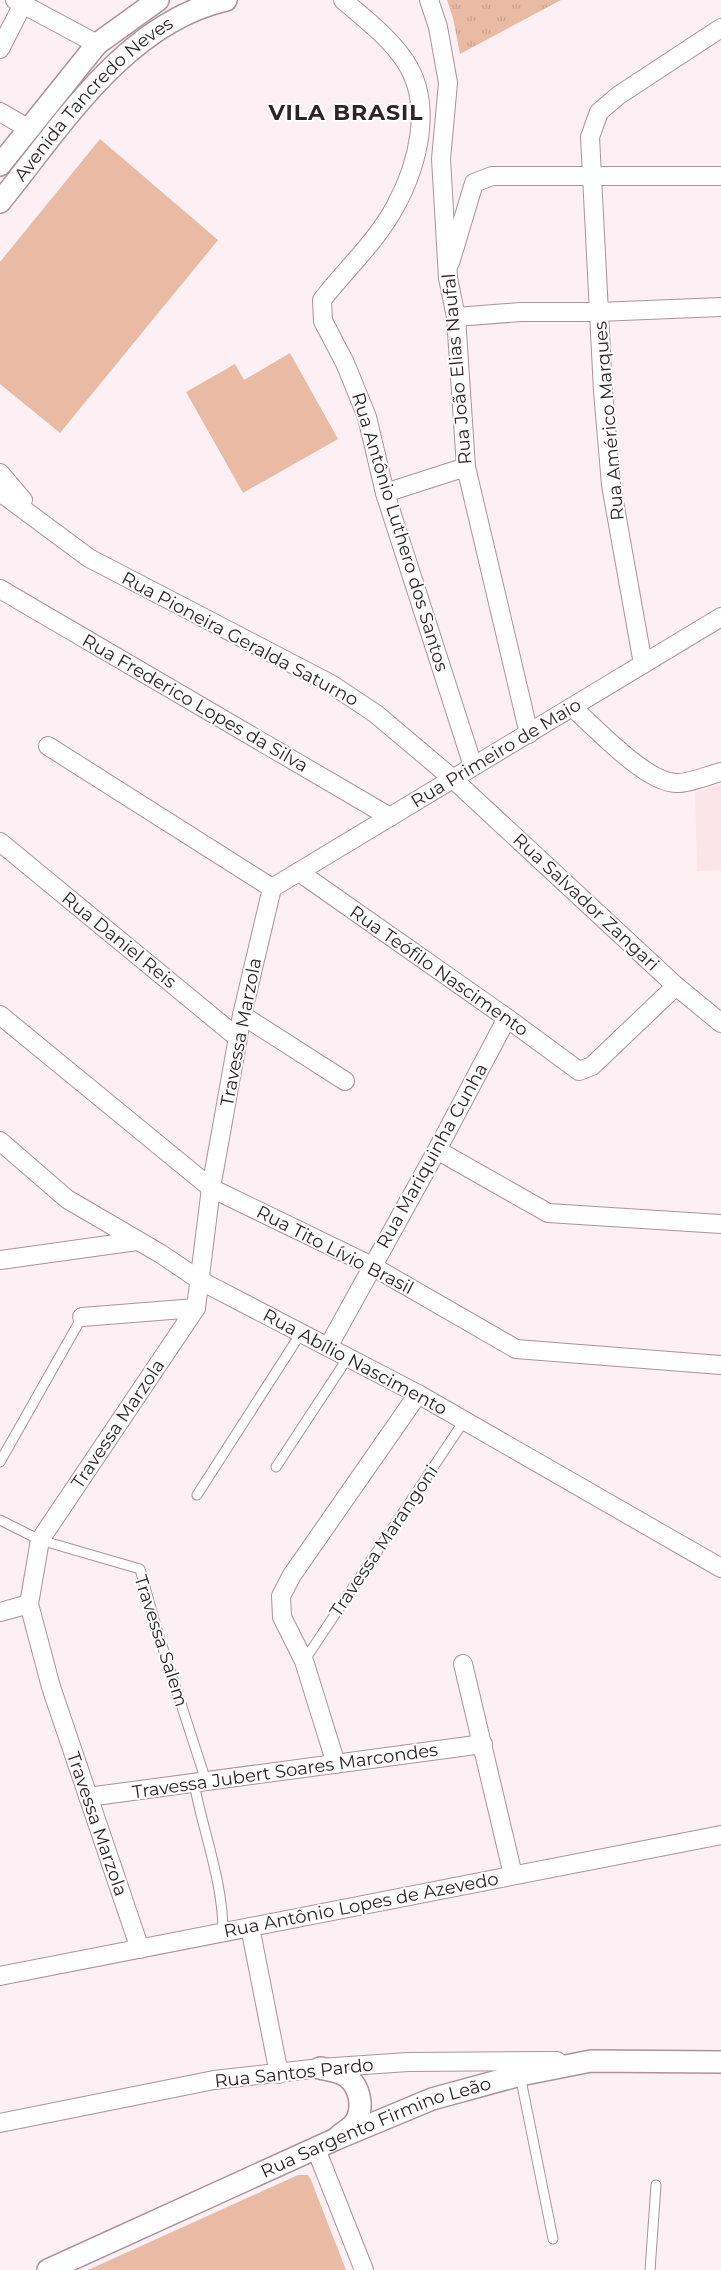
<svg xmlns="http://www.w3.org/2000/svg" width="721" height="2270" viewBox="0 0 721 2270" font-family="Montserrat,sans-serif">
<defs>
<pattern id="park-tufts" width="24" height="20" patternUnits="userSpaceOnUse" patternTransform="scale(1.25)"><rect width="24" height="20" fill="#e9bba4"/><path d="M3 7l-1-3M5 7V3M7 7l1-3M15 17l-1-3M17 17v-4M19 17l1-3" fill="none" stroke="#c8a18d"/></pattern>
</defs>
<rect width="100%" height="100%" fill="#fdf0f4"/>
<!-- built -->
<polygon fill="#fbe4ea" points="721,785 721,870 697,871 695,792"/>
<!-- park -->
<polygon fill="url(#park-tufts)" points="447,0 561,0 460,54 453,18"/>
<!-- pitch -->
<g fill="#e9bba4">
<polygon points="100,139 218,240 60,433 0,384 0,262"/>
<polygon points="290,353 338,439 243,493 186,392 235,364 244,380"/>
<polygon points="298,2175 308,2175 311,2180 346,2270 88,2270"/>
</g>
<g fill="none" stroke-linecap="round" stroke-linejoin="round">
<defs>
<g id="service">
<polyline points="0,1462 82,1317"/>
<polyline points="276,1467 347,1359"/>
<polyline points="197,1495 301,1333"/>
<polyline points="0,1520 40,1540 140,1569 157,1630 206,1781"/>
<polyline points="304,1661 464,1421"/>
<path d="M194,1783C203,1832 223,1881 223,1932"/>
<polyline points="520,2075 553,2239"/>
<polyline points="650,2270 656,2185"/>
</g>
<g id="minor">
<polyline points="15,0 97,44"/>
<path d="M343,0C365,19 389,37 405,61C434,104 418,165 395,207C376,242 346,269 322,300L323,321L345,363L367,417L385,493L473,766"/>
<polyline points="429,0 438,27 448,83 441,159 448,278 456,317 466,467 529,734"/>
<polyline points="0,49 25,0"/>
<polyline points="0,112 29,129"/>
<polyline points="450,263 474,183 492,176 721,176"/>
<polyline points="456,317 521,312 598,312 721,307"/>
<polyline points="0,473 23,500"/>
<polyline points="0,492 89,558 331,684 376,714 453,779 676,986 721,1023"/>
<polyline points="385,493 466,467"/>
<polyline points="0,589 390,817"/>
<polyline points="643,664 611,485 603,391 590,137 599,112 619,95 721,28"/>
<path d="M572,707C596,728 645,782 676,783C688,784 709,775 721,772"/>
<polyline points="48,746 272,888"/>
<polyline points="0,842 238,1038"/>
<polyline points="299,872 507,1018 579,1071 592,1066 676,986"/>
<polyline points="272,888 721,617"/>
<polyline points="0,1015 211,1188 372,1266 516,1349 721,1365"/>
<polyline points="242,1015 345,1081"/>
<polyline points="0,1141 67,1199 161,1254 201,1281 418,1394 721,1568"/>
<polyline points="437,1150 548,1213 721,1224"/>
<polyline points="0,1260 137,1241"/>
<polyline points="82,1317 196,1308"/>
<polyline points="328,1347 437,1150 507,1018"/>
<polyline points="0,1612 29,1604"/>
<polyline points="463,1664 513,1875"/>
<polyline points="336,1764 304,1661 282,1617 281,1596 292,1575 418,1394"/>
<polyline points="88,1797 483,1744"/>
<polyline points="250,1927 279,2074"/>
<polyline points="140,1949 51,1687 29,1604 40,1540 196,1308 211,1188 242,1015 272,888"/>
<polyline points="0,1976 721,1835"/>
<polyline points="0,2123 214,2080 320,2068 408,2062 557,2061"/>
<polyline points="316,2149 364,2270"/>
</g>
<g id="tertiary">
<polyline points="0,165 97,44 158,0"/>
<path id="s1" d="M0,202C61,127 125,23 226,0"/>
<path d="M320,2068C328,2070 339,2071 346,2076C361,2087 365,2111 353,2125C349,2129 344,2132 340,2135"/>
<path id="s2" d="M48,2270L336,2139L432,2099L520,2075L591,2061L721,2062"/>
</g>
</defs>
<!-- service casing -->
<use href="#service" stroke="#ad9299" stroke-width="11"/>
<!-- minor casing -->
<use href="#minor" stroke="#ad9299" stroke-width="20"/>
<!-- tertiary casing -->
<use href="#tertiary" stroke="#ad9299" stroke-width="24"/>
<!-- service -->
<use href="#service" stroke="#fff" stroke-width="9"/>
<!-- minor -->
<use href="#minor" stroke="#fff" stroke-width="18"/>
<!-- tertiary -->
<use href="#tertiary" stroke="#fff" stroke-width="21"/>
</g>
<g text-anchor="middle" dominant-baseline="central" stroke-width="4" stroke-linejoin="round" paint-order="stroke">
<!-- street labels -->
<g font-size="18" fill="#2f2427" stroke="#fff">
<text stroke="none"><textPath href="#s1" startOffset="140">Avenida Tancredo Neves</textPath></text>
<text transform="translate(457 369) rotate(-95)">Rua João Elias Naufal</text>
<text transform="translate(609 421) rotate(-95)">Rua Américo Marques</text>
<text transform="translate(400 532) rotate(73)">Rua Antônio Luthero dos Santos</text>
<text transform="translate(240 639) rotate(28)">Rua Pioneira Geralda Saturno</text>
<text transform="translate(195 703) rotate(30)">Rua Frederico Lopes da Silva</text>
<text transform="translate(496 753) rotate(-31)">Rua Primeiro de Maio</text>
<text transform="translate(586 902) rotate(43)">Rua Salvador Zangari</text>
<text transform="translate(119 940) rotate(39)">Rua Daniel Reis</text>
<text transform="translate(439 971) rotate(35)">Rua Teófilo Nascimento</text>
<text transform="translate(241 1032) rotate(-79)">Travessa Marzola</text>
<text transform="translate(432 1156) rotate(-61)">Rua Mariquinha Cunha</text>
<text transform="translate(335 1250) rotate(27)">Rua Tito Lívio Brasil</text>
<text transform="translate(355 1362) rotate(28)">Rua Abílio Nascimento</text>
<text transform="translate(118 1424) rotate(-56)">Travessa Marzola</text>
<text transform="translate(384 1541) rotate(-56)">Travessa Marangoni</text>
<text transform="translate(161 1641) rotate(72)">Travessa Salem</text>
<text transform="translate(285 1771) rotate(-8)">Travessa Jubert Soares Marcondes</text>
<text transform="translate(97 1824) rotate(71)">Travessa Marzola</text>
<text transform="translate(361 1905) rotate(-11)">Rua Antônio Lopes de Azevedo</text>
<text transform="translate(294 2073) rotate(-6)">Rua Santos Pardo</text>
<text stroke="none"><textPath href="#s2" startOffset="358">Rua Sargento Firmino Leão</textPath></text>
</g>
<!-- district labels -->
<g font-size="22" font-weight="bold" letter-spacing="1" fill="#2f2427" stroke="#fff">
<text x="346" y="112">VILA BRASIL</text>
</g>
</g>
</svg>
